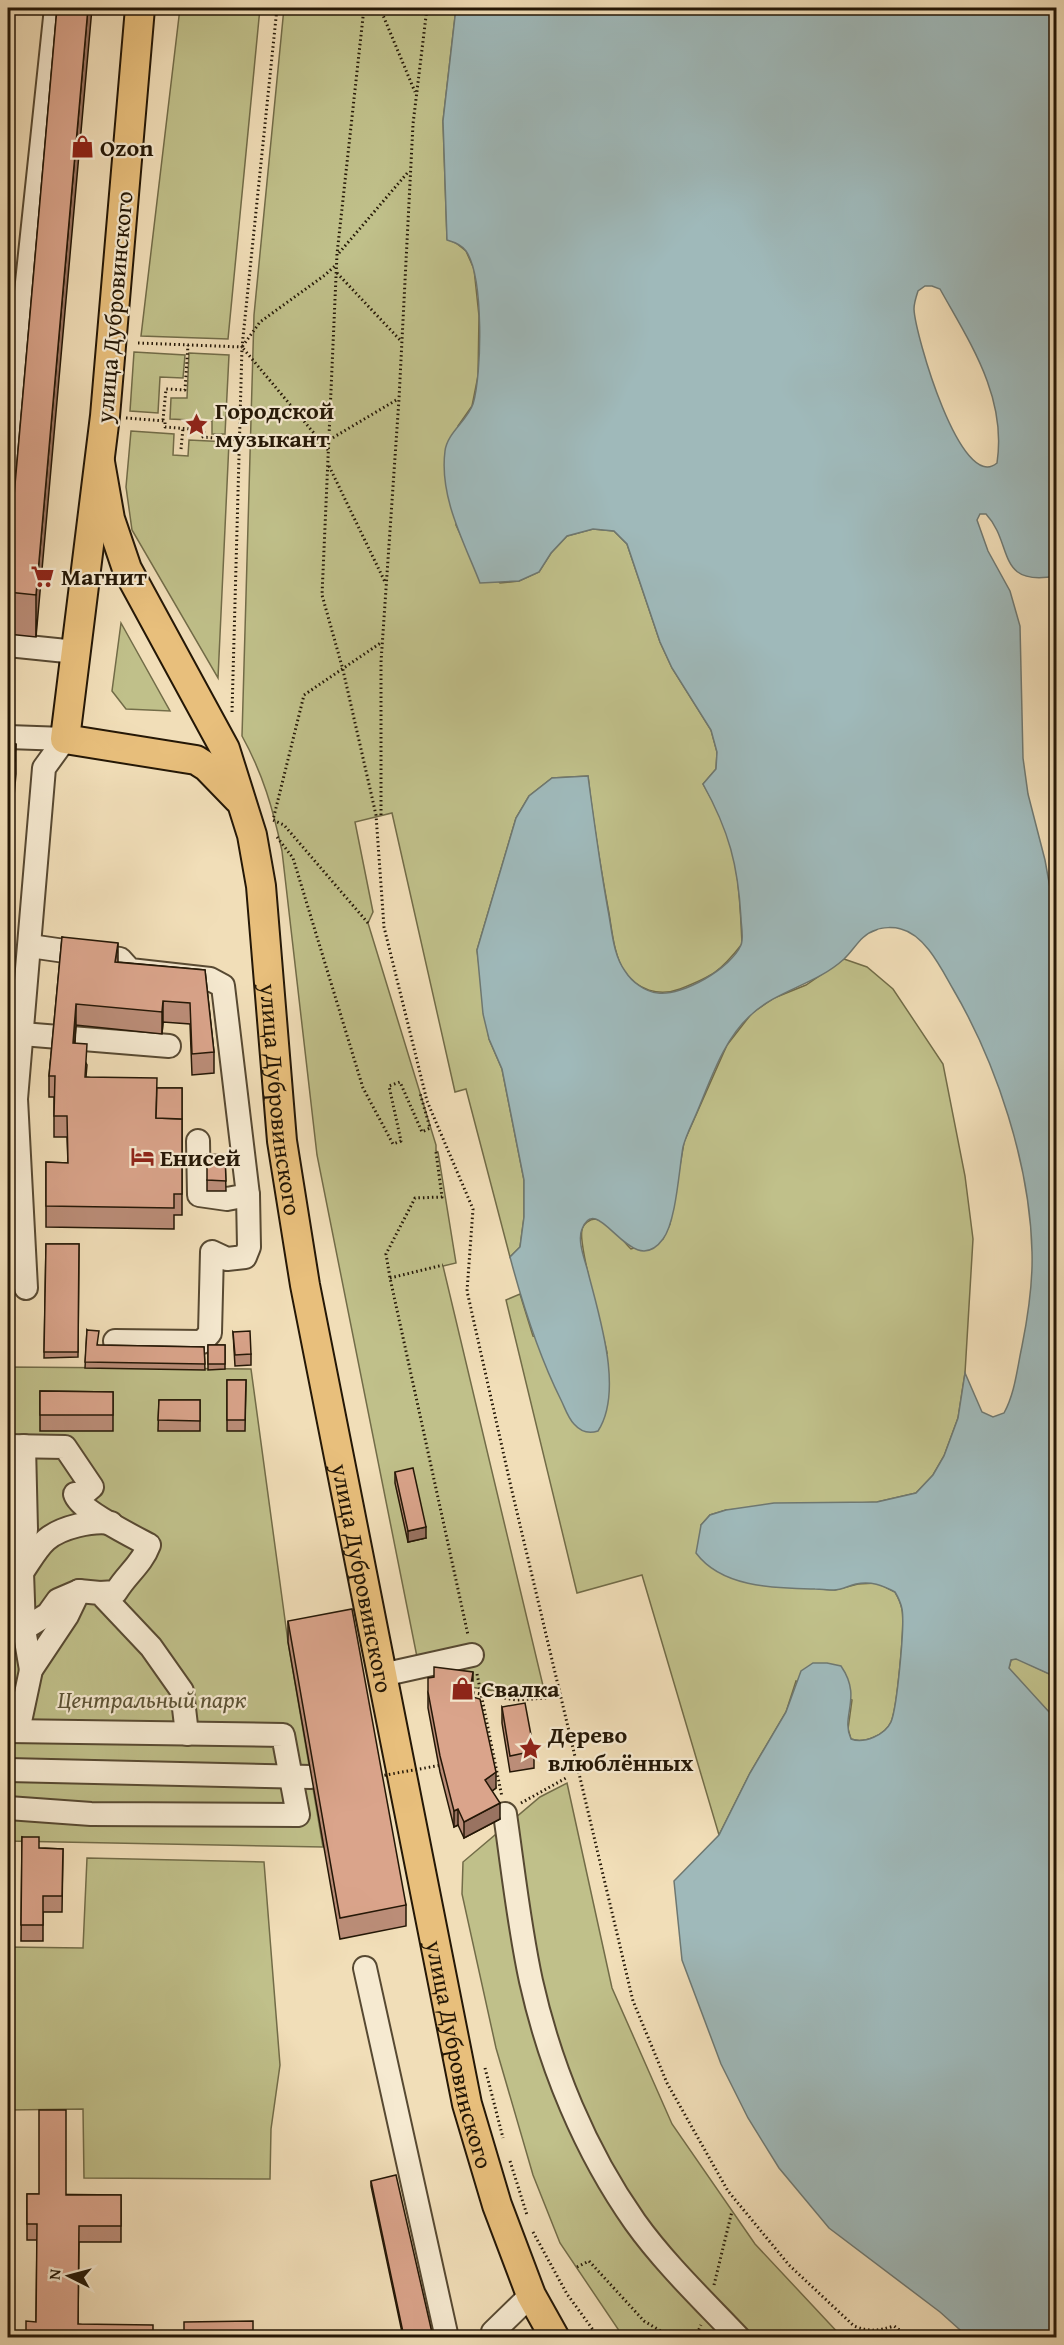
<svg xmlns="http://www.w3.org/2000/svg" width="1064" height="2345" viewBox="0 0 1064 2345" font-family="'Gentium Book Plus',serif">
<rect width="100%" height="100%" fill="#f1deb8"/>
<filter id="stains"><feTurbulence type="fractalNoise" baseFrequency=".00333" numOctaves="4"/><feColorMatrix values="0 0 0 0 .2 0 0 0 0 .09 0 0 0 0 .02 0 0 0 .5 -.17"/></filter>
<radialGradient id="worn" r=".72"><stop offset=".6" stop-color="#630" stop-opacity="0"/><stop offset="1" stop-color="#630" stop-opacity=".3"/></radialGradient>
<!-- green -->
<g fill="#c0c08a" stroke="#726c48" stroke-width="1.5">
<polygon points="180,8 260,8 228,339 141,336"/>
<path d="M284,8H456L443,121L447,239L456,243L466,251L474,269L479,316L478,376L472,406L458,426L456,525L464,542L500,583L519,581L539,572L551,553L567,536L593,529L614,531L627,544L660,642L672,668L711,730L717,752L716,769L703,784C709,795 716,806 721,817C739,856 740,902 742,944C720,972 713,976 680,989C659,997 637,990 624,971C613,953 612,928 608,908C600,864 593,820 588,776L552,778L529,796L516,818L477,950L489,1039L502,1069L524,1180V1217L520,1247L510,1257L466,1089L455,1092L392,813L355,822L373,912L368,923L436,1145V1151L438,1152L456,1263L443,1266L545,1694L520,1695L446,1683L418,1662L317,1155L282,851C273,809 263,774 242,736L254,315Z"/>
<polygon points="134,352 185,355 183,378 160,377 158,413 130,411"/>
<polygon points="189,353 229,355 225,434 212,434 212,421 170,419 171,398 187,398"/>
<polygon points="131,431 174,434 173,455 188,456 189,440 229,442 218,678 132,530 126,487"/>
<polygon points="121,623 170,711 126,709 112,691"/>
<path d="M844,959L867,967L893,989L943,1064L965,1176L973,1239L965,1373L958,1418L944,1456L933,1475L916,1493L877,1502L726,1510L710,1515L701,1525L819,1589L835,1590L858,1584L877,1583L895,1592C898,1597 901,1604 902,1609C905,1625 897,1708 891,1722C885,1735 864,1744 851,1739L848,1729L852,1700L796,1681L786,1712L750,1773L719,1835L642,1575L577,1593L506,1300L520,1294L533,1336L607,1353C603,1332 578,1244 582,1230C583,1224 590,1219 595,1219C608,1220 622,1240 631,1249L663,1239L670,1224L684,1142L727,1045L752,1013L774,998L806,985Z"/>
<polygon points="8,1367 251,1369 288,1642 323,1847 8,1841"/>
<polygon points="1016,1658 1056,1677 1056,1740 1050,1713 1011,1672 1009,1668 1011,1660"/>
<polygon points="567,1783 612,1988 672,2124 755,2244 842,2337 624,2338 560,2243 533,2175 496,2048 462,1894 463,1862 540,1797"/>
<polygon points="87,1858 264,1862 280,2065 271,2129 270,2179 84,2178 83,2109 8,2110 8,1947 83,1948"/>
</g>
<!-- water -->
<path fill="#9fb9ba" stroke="#6e7872" stroke-width="1.5" fill-rule="evenodd" d="M456,8H1056V576C995,587 1014,544 986,514H980L977,520L988,551L1010,591L1020,626L1023,758L1028,794L1045,860L1056,921V1677L1016,1659L1011,1660L1009,1668L1050,1713L1056,1740V2337H968L940,2312L829,2228L779,2168L748,2118L721,2064L682,1960L674,1881L719,1835L750,1773L786,1712L801,1671L813,1663H827L841,1666C863,1698 840,1716 851,1739C864,1744 885,1735 891,1722C897,1708 905,1625 902,1609C901,1604 898,1597 895,1592C882,1585 871,1581 856,1584C848,1586 841,1590 834,1590C827,1590 821,1589 815,1589C775,1588 722,1588 696,1553L701,1525L710,1515L726,1510L774,1503L877,1502L916,1493L933,1475L944,1456L958,1418L965,1373L982,1412L993,1417L1004,1413C1015,1393 1017,1369 1022,1346C1028,1316 1033,1283 1032,1252C1030,1165 997,1064 953,989C941,968 925,935 901,929C894,927 882,927 876,930C860,935 855,949 844,959C817,984 778,990 752,1014C724,1038 711,1079 697,1112C692,1124 686,1135 683,1147C679,1170 676,1222 663,1239C631,1283 598,1188 582,1229C577,1241 585,1260 588,1272C599,1316 624,1391 598,1431C589,1434 581,1432 574,1424C568,1418 565,1408 561,1400C538,1354 523,1306 510,1257L520,1247L524,1217V1180L502,1069L489,1039L483,1014L477,950L516,818L529,796L552,778L588,776C594,821 600,866 608,910C612,930 613,955 625,971C632,982 645,992 658,993C683,996 731,968 741,945C744,938 741,925 741,918C738,865 729,831 703,784L716,769L717,752L711,730L672,668L660,642L627,544L614,531L593,529L567,536L551,553L539,572L519,581L480,583C464,542 439,497 445,451C447,433 467,421 473,404C482,374 484,277 466,251C462,245 454,242 447,240L443,121ZM925,286H932L940,289C970,343 1007,397 997,463C961,494 915,334 914,309C914,303 916,297 918,291Z"/>
<g fill="none" stroke-linecap="round" stroke-linejoin="round">
<defs>
<g id="minor">
<polyline points="8,462 56,8"/>
<polyline points="8,645 76,652"/>
<polyline points="8,737 65,739"/>
<polyline points="30,946 120,959 130,970 210,979 223,986 248,1195 227,1199 199,1195 198,1141"/>
<polyline points="22,1034 169,1046"/>
<polyline points="26,1288 16,1099 44,768 65,739"/>
<polyline points="115,1341 202,1342 210,1333 212,1252 227,1259 245,1257 249,1247 248,1195"/>
<path d="M8,1446L65,1447L92,1487L85,1493L75,1494C79,1510 134,1537 149,1545C142,1564 126,1575 116,1592L100,1593"/>
<polyline points="24,1446 26,1529 22,1572 24,1629 31,1670"/>
<path d="M23,1571C30,1561 37,1548 46,1540C61,1527 93,1520 111,1523"/>
<polyline points="8,1621 24,1629 48,1614 58,1600 79,1591 100,1593 151,1647 182,1691 187,1734"/>
<polyline points="382,1675 472,1655"/>
<polyline points="8,1731 283,1735 298,1815 91,1814 8,1808"/>
<polyline points="18,1731 31,1670 67,1616 79,1591"/>
<polyline points="8,1770 311,1777"/>
<path d="M505,1814C513,1869 519,1926 531,1981C550,2066 585,2151 635,2222C665,2264 704,2301 739,2338"/>
<polyline points="365,1968 447,2338"/>
<polyline points="494,2338 493,2332 531,2295"/>
</g>
<g id="major">
<polyline points="140,8 105,416 65,739 196,760 207,767 238,799"/>
<path id="s1" d="M100,462L110,519L127,569L225,749L252,835L261,886L282,1141L305,1285L467,2104L497,2205L531,2295L555,2338"/>
</g>
</defs>
<!-- minor casing -->
<use href="#minor" stroke="#574932" stroke-width="26"/>
<!-- major casing -->
<use href="#major" stroke="#241706" stroke-width="32"/>
<!-- path -->
<g stroke="#241706" stroke-width="3" stroke-dasharray="1.5 3" stroke-linecap="butt">
<path d="M364,8L337,254L322,595L343,670L376,815L384,927L427,1101L473,1209L467,1291L511,1487L633,2001L667,2083L728,2191L789,2265L854,2326C869,2332 878,2331 894,2326L911,2338"/>
<polyline points="380,8 415,92"/>
<polyline points="339,253 409,171"/>
<polyline points="337,273 401,341"/>
<polyline points="138,343 242,347"/>
<polyline points="126,418 165,421 165,427 204,430 203,437 239,440"/>
<polyline points="163,420 166,389 185,390 188,345"/>
<polyline points="329,440 398,399"/>
<polyline points="181,449 183,428"/>
<polyline points="328,450 242,347 260,322 325,275 336,265"/>
<polyline points="329,466 385,582"/>
<polyline points="232,712 242,347 277,8"/>
<polyline points="381,815 381,662 399,399 413,124 427,8"/>
<polyline points="277,837 293,858 363,1088 393,1144 401,1141 389,1086 400,1082 422,1132 430,1128 420,1093"/>
<polyline points="368,923 284,825 273,820 304,695 382,642"/>
<polyline points="436,1152 442,1197 415,1198 386,1254 390,1278 468,1635"/>
<polyline points="390,1278 443,1265"/>
<polyline points="477,1674 502,1797"/>
<polyline points="469,1692 516,1700 546,1698"/>
<polyline points="521,1803 566,1778"/>
<polyline points="485,2068 503,2138"/>
<polyline points="510,2161 527,2215"/>
<polyline points="533,2232 567,2294 599,2338"/>
<polyline points="577,2267 589,2261 644,2321 669,2336 697,2334"/>
<polyline points="714,2285 732,2211"/>
<polyline points="695,2338 701,2325"/>
</g>
<!-- minor -->
<use href="#minor" stroke="#f6ead1" stroke-width="22"/>
<!-- major -->
<use href="#major" stroke="#e8bf7c" stroke-width="28"/>
<!-- path-bridge -->
<polyline stroke="#241706" stroke-width="3" stroke-dasharray="1.5 3" stroke-linecap="butt" points="380,1776 442,1765"/>
</g>
<!-- wall -->
<g fill="#bb8d78" stroke="#241706" stroke-width="1.5">
<polygon points="57,8 36,637 8,634 8,564"/>
<polygon points="62,937 118,962 205,970 214,1052 214,1073 192,1075 190,1024 163,1022 162,1034 76,1025 75,1043 87,1065 86,1077 157,1088 182,1088 182,1215 174,1215 174,1229 46,1227 46,1162 68,1163 67,1137 54,1137 54,1097 49,1097 49,1076"/>
<polygon points="225,1155 226,1191 207,1191 207,1180"/>
<polygon points="46,1244 79,1244 78,1357 44,1358"/>
<polygon points="87,1330 98,1345 204,1347 205,1370 85,1368"/>
<polygon points="233,1332 251,1354 251,1365 235,1366"/>
<polygon points="208,1345 225,1345 225,1369 208,1370"/>
<polygon points="227,1380 246,1380 245,1431 227,1431"/>
<polygon points="40,1391 113,1392 113,1431 40,1431"/>
<polygon points="159,1400 200,1400 200,1431 158,1431"/>
<polygon points="395,1472 426,1538 408,1542 395,1483"/>
<polygon points="288,1621 406,1905 406,1926 340,1939 288,1642"/>
<polygon points="434,1677 473,1688 472,1697 496,1788 492,1791 500,1819 464,1838 458,1825 454,1827 440,1772 428,1708 428,1692"/>
<polygon points="502,1707 534,1751 534,1768 510,1772 502,1723"/>
<polygon points="22,1837 39,1848 63,1849 62,1912 43,1912 43,1941 21,1941"/>
<polygon points="371,2181 433,2337 403,2337 371,2186"/>
<polygon points="27,2194 121,2195 121,2242 79,2242 78,2324 153,2337 36,2322 37,2240 27,2240"/>
</g>
<!-- shaded-wall -->
<g fill="#997361" stroke="#241706" stroke-width="1.5">
<polygon points="88,8 92,8 36,637 36,595"/>
<polygon points="16,744 16,774 8,863 8,833"/>
<polygon points="118,943 118,964 115,962"/>
<polygon points="163,1001 163,1022 162,1034 162,1012"/>
<polygon points="76,1004 76,1025 73,1064 73,1043"/>
<polygon points="426,1527 426,1538 408,1542 408,1531"/>
<polygon points="473,1672 473,1688 469,1712 469,1696"/>
<polygon points="496,1772 496,1788 485,1796 485,1780"/>
<polygon points="500,1803 500,1819 464,1838 464,1822"/>
<polygon points="458,1809 458,1825 454,1827 454,1811"/>
</g>
<!-- building -->
<g fill="#daa48b" stroke="#241706" stroke-width="1.5">
<polygon points="57,8 88,8 36,595 8,592 8,564"/>
<polygon points="8,743 16,744 8,833"/>
<polygon points="62,937 118,943 115,962 205,970 214,1052 192,1054 190,1003 163,1001 162,1012 76,1004 73,1043 87,1044 85,1077 157,1078 156,1118 182,1119 182,1194 174,1194 174,1208 46,1206 46,1162 68,1163 67,1116 54,1116 55,1076 49,1076"/>
<polygon points="157,1088 182,1088 182,1119 156,1118"/>
<polygon points="207,1154 225,1155 226,1181 207,1180"/>
<polygon points="46,1244 79,1244 78,1352 44,1352"/>
<polygon points="87,1330 99,1331 97,1345 204,1347 205,1364 85,1362"/>
<polygon points="250,1331 251,1354 235,1355 233,1332"/>
<rect x="208" y="1345" width="17" height="19"/>
<polygon points="227,1380 246,1380 245,1420 227,1420"/>
<polygon points="40,1391 113,1392 113,1415 40,1415"/>
<polygon points="159,1400 200,1400 200,1421 158,1420"/>
<polygon points="413,1468 426,1527 408,1531 395,1472"/>
<polygon points="352,1609 406,1905 340,1918 288,1621"/>
<polygon points="434,1667 473,1672 469,1696 480,1699 496,1772 485,1780 500,1803 464,1822 458,1809 454,1811 440,1756 428,1692 428,1678 434,1677"/>
<polygon points="525,1703 534,1751 510,1756 502,1707"/>
<polygon points="22,1837 39,1837 39,1848 63,1849 62,1896 43,1896 43,1925 21,1925"/>
<polygon points="39,2110 66,2110 66,2195 121,2195 121,2226 79,2226 78,2324 153,2325 153,2337 26,2337 26,2321 36,2322 37,2224 27,2224 27,2194 39,2194"/>
<polygon points="396,2175 433,2337 404,2337 371,2181"/>
<polygon points="253,2321 253,2337 184,2337 184,2322"/>
</g>
<!-- icons -->
<defs>
<symbol id="shop-bare" viewBox="-9 -9 18 18"><path d="M-5-2.5h2.3a2.7 3.5 0 0 1 5.4 0H5L5.5 6h-11ZM-1.5-2.5h3a1.5 2.3 0 0 0-3 0Z" fill="#8f2418" stroke="#f6ead1" stroke-width="2.5" paint-order="stroke"/></symbol>
<symbol id="sight-bare" viewBox="-9 -9 18 18"><path d="M0-6L1.8-2.2L6-1.7L2.9 1.2L3.7 5.4L0 3.3L-3.7 5.4L-2.9 1.2L-6-1.7L-1.8-2.2Z" fill="#8f2418" stroke="#f6ead1" stroke-width="2.5" paint-order="stroke"/></symbol>
<symbol id="supermarket-bare" viewBox="-9 -9 18 18"><path d="M-6-5.5h2.5l.6 2H6L4.5 2H-2.5L-4.4-4H-6ZM-1.5 3.2a1.3 1.3 0 1 0 .1 0ZM3 3.2a1.3 1.3 0 1 0 .1 0Z" fill="#8f2418" stroke="#f6ead1" stroke-width="2.5" paint-order="stroke"/></symbol>
<symbol id="hotel-bare" viewBox="-9 -9 18 18"><path d="M-6-4.5h1.5V1H6V5H4.5V3h-9V5H-6ZM-4 0a1.8 1.8 0 1 1 3.6 0ZM.5 0V-2.5h3Q6-2.5 6 0Z" fill="#8f2418" stroke="#f6ead1" stroke-width="2.5" paint-order="stroke"/></symbol>
</defs>
<g fill-rule="evenodd">
<use href="#shop-bare" x="66" y="130" width="33" height="33"/>
<use href="#sight-bare" x="180" y="408" width="33" height="33"/>
<use href="#supermarket-bare" x="26" y="560" width="33" height="33"/>
<use href="#hotel-bare" x="126" y="1140" width="33" height="33"/>
<use href="#shop-bare" x="446" y="1672" width="33" height="33"/>
<use href="#sight-bare" x="514" y="1732" width="33" height="33"/>
</g>
<g text-anchor="middle" dominant-baseline="central" stroke-width="4.5" stroke-linejoin="round" paint-order="stroke">
<!-- poi labels -->
<g font-size="24" font-weight="bold" fill="#241706" stroke="#f6ead1" text-anchor="start">
<text x="100" y="147">Ozon</text>
<text x="215" y="410">Городской<tspan x="215" dy="28">музыкант</tspan></text>
<text x="61" y="576">Магнит</text>
<text x="160" y="1157">Енисей</text>
<text x="481" y="1688">Свалка</text>
<text x="548" y="1734">Дерево<tspan x="548" dy="28">влюблённых</tspan></text>
</g>
<!-- street labels -->
<g font-size="24" fill="#241706" stroke="#f6ead1">
<text transform="translate(114 307) rotate(-85)">улица Дубровинского</text>
<text stroke="none"><textPath href="#s1" startOffset="672">улица Дубровинского</textPath></text>
<text stroke="none"><textPath href="#s1" startOffset="1158">улица Дубровинского</textPath></text>
<text stroke="none"><textPath href="#s1" startOffset="1644">улица Дубровинского</textPath></text>
</g>
<!-- park labels -->
<g font-size="24" font-style="italic" fill="#5b5234" stroke="#f6ead1">
<text x="152" y="1699">Центральный парк</text>
</g>
</g>
<!-- margin -->
<rect width="1064" height="2345" fill="none" stroke="#f1deb8" stroke-width="30"/>
<rect x="9" y="9" width="1046" height="2327" fill="none" stroke="#241706" stroke-width="3"/>
<rect x="15" y="15" width="1034" height="2315" fill="none" stroke="#241706" stroke-width="1.5"/>
<!-- north arrow -->
<g transform="translate(69 2276) rotate(276)" stroke="#f6ead1" stroke-width="4.5" paint-order="stroke">
<path d="M0-4.5L10 22L0 15L-10 22Z" fill="#241706"/>
<text y="-9" font-size="16" font-weight="bold" text-anchor="middle" fill="#241706">N</text>
</g>
<rect width="100%" height="100%" filter="url(#stains)"/>
<rect width="100%" height="100%" fill="url(#worn)"/>
</svg>
